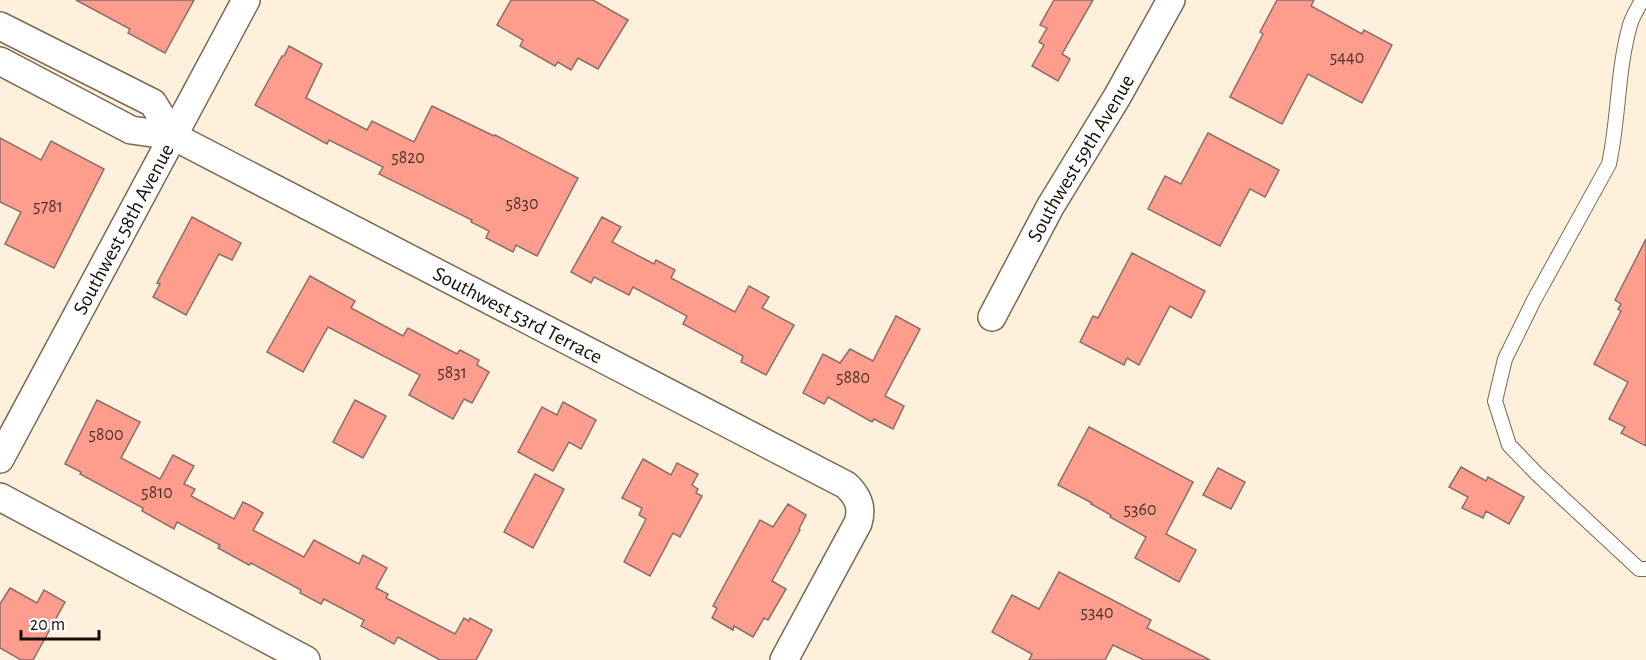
<svg xmlns="http://www.w3.org/2000/svg" width="1646" height="660" viewBox="0 0 1646 660" font-family="'Alegreya Sans',sans-serif">
<rect width="100%" height="100%" fill="#fef0db"/>
<!-- building -->
<g fill="#fe9c8d" stroke="#8b6d68" stroke-width="1.5">
<polygon points="76,0 194,0 165,53 128,33 130,29"/>
<polygon points="511,0 593,0 628,20 598,69 578,58 571,70 558,62 555,66 520,46 523,40 497,25"/>
<polygon points="1054,0 1093,0 1062,54 1070,59 1058,81 1032,66 1044,45 1039,42 1047,28 1040,25"/>
<polygon points="1277,0 1314,0 1311,6 1362,34 1364,30 1392,45 1362,103 1308,74 1282,124 1230,97 1263,34 1260,32"/>
<polygon points="289,46 322,64 306,98 367,130 372,121 414,142 432,106 494,136 495,135 578,178 537,256 516,245 513,252 486,238 489,231 471,222 472,220 379,174 383,167 329,140 327,144 255,105 282,56 284,56"/>
<polygon points="1208,133 1279,170 1265,197 1250,189 1220,246 1148,209 1165,176 1181,184"/>
<polygon points="0,138 41,160 51,141 104,169 54,268 5,244 21,212 0,202"/>
<polygon points="192,217 241,243 232,260 219,254 186,315 153,297 160,284 157,283"/>
<polygon points="602,217 621,227 612,242 654,264 656,260 675,270 671,278 735,312 749,286 769,297 762,308 794,325 766,375 741,362 743,356 683,324 687,316 633,287 629,295 594,277 591,283 571,272"/>
<polygon points="1646,239 1646,446 1621,433 1625,427 1609,419 1628,382 1594,364 1621,311 1618,309 1621,304 1615,300"/>
<polygon points="1132,253 1205,291 1191,318 1170,306 1139,365 1127,358 1124,365 1080,342 1093,316 1098,318"/>
<polygon points="310,276 355,301 351,308 403,336 408,328 457,354 460,350 479,360 477,365 489,372 472,403 464,399 453,419 409,395 420,375 328,327 303,372 267,352"/>
<polygon points="896,316 920,329 885,396 904,406 893,429 874,419 872,422 828,397 824,404 803,393 823,354 840,363 850,349 873,361"/>
<polygon points="97,400 140,422 121,458 160,479 173,455 194,466 184,484 195,489 191,496 234,519 243,502 253,507 263,513 253,530 304,557 314,540 359,564 363,555 387,568 376,588 388,594 386,598 455,634 464,618 469,621 470,618 492,630 476,660 440,660 398,637 394,644 361,626 364,620 324,599 321,604 300,593 301,590 251,563 249,565 218,548 220,545 177,522 174,529 142,511 143,508 80,474 81,472 65,464"/>
<polygon points="355,400 386,416 363,458 333,442"/>
<polygon points="563,402 596,420 581,449 569,442 553,471 518,452 542,407 557,415"/>
<polygon points="1089,427 1193,482 1166,534 1196,550 1179,582 1135,558 1146,537 1110,517 1111,515 1091,504 1092,503 1058,485"/>
<polygon points="643,459 671,475 677,463 698,474 692,485 698,489 696,493 702,496 680,537 673,533 650,576 624,562 646,519 639,515 642,508 622,498"/>
<polygon points="1461,467 1486,481 1488,477 1524,497 1509,524 1486,511 1483,518 1462,508 1468,497 1449,487"/>
<polygon points="1218,468 1245,482 1231,509 1203,495"/>
<polygon points="535,474 564,489 533,548 504,532"/>
<polygon points="788,504 806,515 799,529 800,530 772,581 786,589 768,620 764,618 753,637 734,626 733,630 712,618 717,608 713,606 760,520 773,527"/>
<polygon points="1059,572 1151,620 1147,628 1210,660 1144,660 1113,645 1105,660 1029,660 1032,654 992,632 1012,595 1039,609"/>
<polygon points="10,588 37,603 44,590 65,602 33,660 21,660 0,648 0,604"/>
</g>
<g fill="none" stroke-linecap="round" stroke-linejoin="round">
<defs>
<path id="service" d="M1642,0C1638,8 1632,17 1630,25C1617,71 1619,118 1609,164L1534,300L1505,359L1495,401L1509,445L1537,474L1639,569H1646"/>
<g id="minor">
<polyline points="0,26 153,103 173,136"/>
<path id="s1" d="M0,61L131,130L173,136L846,485C858,496 863,507 858,523L784,660"/>
<path id="s2" d="M992,317L1050,207L1117,97L1171,0"/>
<path id="s3" d="M0,459L246,0"/>
<polyline points="0,497 306,660"/>
</g>
</defs>
<!-- service casing -->
<use href="#service" stroke="#796953" stroke-width="16"/>
<!-- minor casing -->
<use href="#minor" stroke="#796953" stroke-width="30"/>
<!-- service -->
<use href="#service" stroke="#fff" stroke-width="14"/>
<!-- minor -->
<use href="#minor" stroke="#fff" stroke-width="27"/>
</g>
<g text-anchor="middle" dominant-baseline="central" stroke-width="4.5" stroke-linejoin="round" paint-order="stroke">
<!-- number labels -->
<g font-size="18" fill="#4e3228">
<text x="1347" y="58">5440</text>
<text x="408" y="158">5820</text>
<text x="522" y="204">5830</text>
<text x="48" y="207">5781</text>
<text x="452" y="373">5831</text>
<text x="853" y="378">5880</text>
<text x="106" y="435">5800</text>
<text x="157" y="493">5810</text>
<text x="1140" y="510">5360</text>
<text x="1097" y="613">5340</text>
</g>
<!-- street labels -->
<g font-size="21" fill="#140e06" stroke="#fff">
<text stroke="none"><textPath href="#s2" startOffset="182">Southwest 59th Avenue</textPath></text>
<text stroke="none"><textPath href="#s3" startOffset="261">Southwest 58th Avenue</textPath></text>
<text stroke="none"><textPath href="#s1" startOffset="579">Southwest 53rd Terrace</textPath></text>
</g>
</g>
<!-- scale -->
<path d="M21 630v9h78v-9" fill="none" stroke="#140e06" stroke-width="3"/>
<text x="30" y="630" font-size="18" fill="#140e06" stroke="#ffffff" stroke-width="4.5" paint-order="stroke">20 m</text>
</svg>
